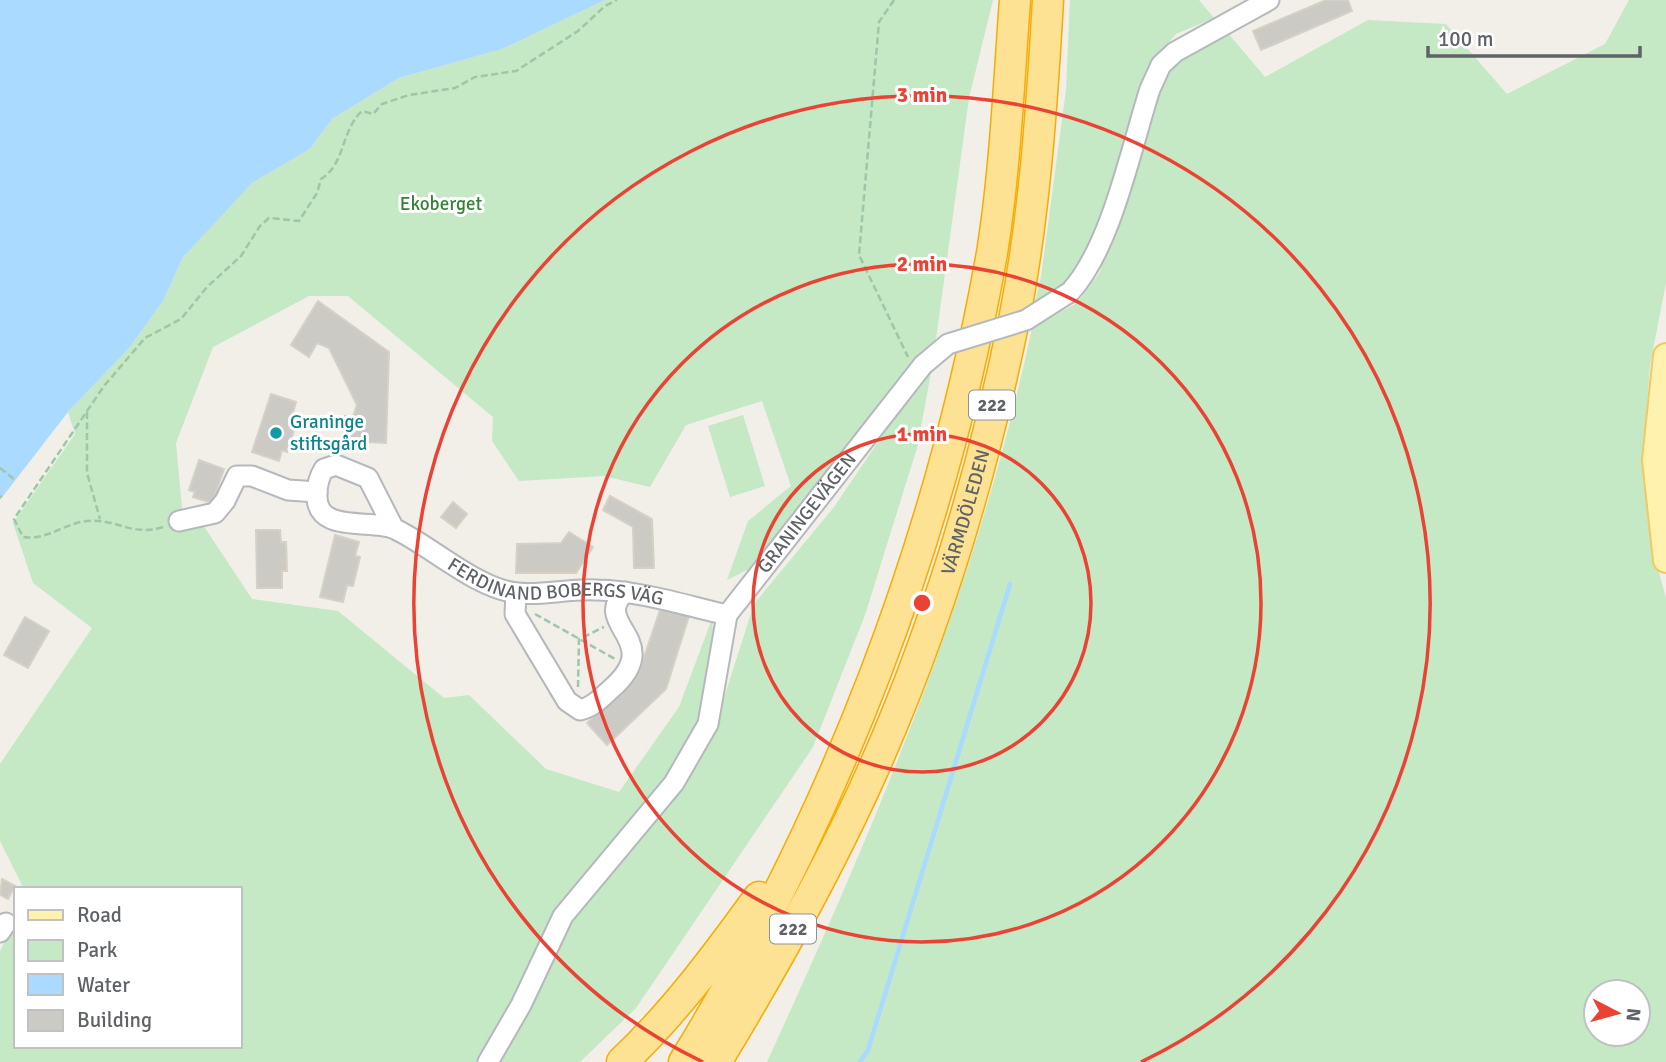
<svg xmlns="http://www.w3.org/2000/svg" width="1666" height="1062" viewBox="0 0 1666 1062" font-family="Signika,sans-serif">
<rect width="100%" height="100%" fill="#f1efe8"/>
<!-- green -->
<g fill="#c5e8c5" fill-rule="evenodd">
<polygon points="605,0 993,0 969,98 936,339 909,365 751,568 727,580 748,521 791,486 762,401 686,425 650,487 604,476 519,481 492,441 493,417 348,296 309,296 213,347 176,443 182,509 203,525 252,599 338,611 444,698 469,695 546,769 619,792 679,707 712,619 714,642 698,720 658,792 560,908 479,1062 0,1062 0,951 16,919 16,1046 240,1046 240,889 24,889 0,841 0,764 92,628 33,583 13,523 75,434 68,412 130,347 163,301 183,257 209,227 252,183 310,149 332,119 399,78 502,49"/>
<polygon points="1070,0 1199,0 1214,18 1176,34 1156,57 1096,227 1073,278 1053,296 1034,305 1041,277 1066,90"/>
<path d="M1629,0H1666V283L1650,365L1646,419L1658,569L1666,598V1062H767C876,824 978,585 1032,328L1077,303L1100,272L1156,90C1172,58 1196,48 1227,32L1265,77L1368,20L1446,24L1507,94L1605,44ZM1596,992H1638V1034H1596Z"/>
<polygon points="931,373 917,448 865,615 813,747 636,1008 580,1062 497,1062 571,921 715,726 754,604 834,507 916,386"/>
<polygon points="743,415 765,486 730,497 708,426"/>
</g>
<!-- water -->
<polygon fill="#aadaff" points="0,0 605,0 502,49 399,78 332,119 310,149 252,183 183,257 163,301 130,347 68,412 0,500"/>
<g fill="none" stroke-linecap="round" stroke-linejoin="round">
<!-- stream -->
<polyline stroke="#aadaff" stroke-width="4.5" points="860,1062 868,1050 1010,584"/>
</g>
<!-- building -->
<g fill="#cccac5" stroke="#d6d1c6" stroke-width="2">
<polygon points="1326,0 1348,0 1352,11 1261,50 1253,31"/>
<polygon points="318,301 389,352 386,443 342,441 345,416 353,416 357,405 329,348 317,343 309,357 291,345"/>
<polygon points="271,394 296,402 293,413 299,415 287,452 282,450 279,461 252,452"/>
<polygon points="199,460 224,469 212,503 193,497 195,492 189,490"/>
<polygon points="610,496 652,519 654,568 634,568 633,527 603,510"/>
<polygon points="453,502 467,514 456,528 441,517"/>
<polygon points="256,530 280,530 281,542 286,542 287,571 282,571 282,588 257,588"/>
<polygon points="569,532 593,547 576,573 516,573 517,544 561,543"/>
<polygon points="335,535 359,542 355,556 360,557 353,586 347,585 343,602 320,597"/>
<polygon points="661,607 689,616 666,689 607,745 587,723 639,672"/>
<polygon points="25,617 49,631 28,668 4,655"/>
<polygon points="2,879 15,886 8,899 0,895"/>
</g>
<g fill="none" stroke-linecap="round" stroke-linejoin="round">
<defs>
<g id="minor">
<path d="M1070,292C1111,248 1131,148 1150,89L1161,65L1175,52L1269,0"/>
<polyline points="179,521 215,513 225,501 237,476 252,476 288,490 317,492"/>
<path id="s1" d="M393,527L368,478L336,465L324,469C319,477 317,484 317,494C315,535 373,518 395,529C431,546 477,589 517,593C543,596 570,588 597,590C641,591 684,605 727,615"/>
<path d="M516,593L515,614L567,701L580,710C593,707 601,698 611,689C667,640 590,625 625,592"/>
<polyline points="0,932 6,923"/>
<path id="s2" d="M488,1062L521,1005L563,916L674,783L708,724L727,615L923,365"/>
</g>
<polyline id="major" points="1666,356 1655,460 1666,560"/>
<g id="highway">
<path d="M622,1062C674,1013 717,955 759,897"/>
<path d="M684,1062C835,816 942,538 992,253C1005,173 1009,81 1015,0"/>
<path id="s3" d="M716,1062C769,975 819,886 862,794C932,643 982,478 1015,315C1035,212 1042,104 1048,0"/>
</g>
</defs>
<!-- minor casing -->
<use href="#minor" stroke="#b5b8bc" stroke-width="23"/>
<!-- major casing -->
<use href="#major" stroke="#f2c960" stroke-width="28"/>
<!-- highway casing -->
<use href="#highway" stroke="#f9ab00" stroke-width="33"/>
<!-- path -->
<g stroke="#9cc7a9" stroke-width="2.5" stroke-dasharray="7 3.5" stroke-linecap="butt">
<polyline points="894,0 879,22 859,255 908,357"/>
<polyline points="87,412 87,473 100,519"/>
<polyline points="0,468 15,480"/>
<polyline points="0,496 2,497"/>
<path d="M163,527C132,537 116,518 87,521C65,523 46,541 23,537L14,519L104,386L145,338L181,319L207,287L241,256L260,226L269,218L299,221L317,193L321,179C345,165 341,130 362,111L373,114L382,104L409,95L455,88L475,77L516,71L578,31L605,6L617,0"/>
<polyline points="535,614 615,659"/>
<polyline points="578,687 579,639 604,627"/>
</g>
<!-- minor -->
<use href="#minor" stroke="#fff" stroke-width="19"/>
<!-- major -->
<use href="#major" stroke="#fff2af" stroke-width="24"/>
<!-- highway -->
<use href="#highway" stroke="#fde293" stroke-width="30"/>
<defs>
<polyline id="minor-bridge" points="923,365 948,344 1026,320 1070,292"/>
</defs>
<!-- minor-bridge casing -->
<use href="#minor-bridge" stroke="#b5b8bc" stroke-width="23" stroke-linecap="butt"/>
<!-- minor-bridge -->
<use href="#minor-bridge" stroke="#fff" stroke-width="19"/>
</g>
<!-- distance rings -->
<g fill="none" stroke="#ea4335" stroke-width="3.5">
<circle cx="922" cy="603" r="169"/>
<circle cx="922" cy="603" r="339"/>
<path d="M703 1062A508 508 0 1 1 1141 1062"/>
</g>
<!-- markers -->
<circle fill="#0f9aa8" stroke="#fff" stroke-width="2.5" cx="276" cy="433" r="7"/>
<g text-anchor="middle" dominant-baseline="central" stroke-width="6" stroke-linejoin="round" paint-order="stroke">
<!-- shield labels -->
<g fill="#fff" stroke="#8f9295" stroke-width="2">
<rect x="969" y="390.5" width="46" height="29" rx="5"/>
<rect x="770" y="914.5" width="46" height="29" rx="5"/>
</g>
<g font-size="18" font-weight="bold" fill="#5f6368">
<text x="992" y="405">222</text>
<text x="793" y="929">222</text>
</g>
<!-- park labels -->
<g font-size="19" fill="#348238" stroke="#fff">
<text x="441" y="204">Ekoberget</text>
</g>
<!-- culture labels -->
<g font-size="19" fill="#0d838f" stroke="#fff" text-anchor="start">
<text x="290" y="422">Graninge<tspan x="290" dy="22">stiftsgård</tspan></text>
</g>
<!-- street labels -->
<g font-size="19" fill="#5f6368" stroke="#fff">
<text stroke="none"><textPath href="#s3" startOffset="606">VÄRMDÖLEDEN</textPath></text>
<text stroke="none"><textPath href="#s2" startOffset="646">GRANINGEVÄGEN</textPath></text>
<text stroke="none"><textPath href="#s1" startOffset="399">FERDINAND BOBERGS VÄG</textPath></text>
</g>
</g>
<circle cx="922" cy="603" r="10" fill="#ea4335" stroke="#fff" stroke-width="3.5"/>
<g font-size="21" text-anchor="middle" font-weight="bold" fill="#ea4335" stroke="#fff" stroke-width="6" stroke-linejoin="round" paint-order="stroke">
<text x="922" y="102">3 min</text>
<text x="922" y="271">2 min</text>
<text x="922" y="441">1 min</text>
</g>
<!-- legend -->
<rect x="14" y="887" width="228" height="161" fill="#ffffff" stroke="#bfc1c3" stroke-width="2"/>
<rect x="28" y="910" width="35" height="10" fill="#fff2af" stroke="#bfc1c3" stroke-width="2"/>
<text x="77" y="922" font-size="21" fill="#5f6368">Road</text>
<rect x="28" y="940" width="35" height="21" fill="#c5e8c5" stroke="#bfc1c3" stroke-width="2"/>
<text x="77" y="957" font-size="21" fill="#5f6368">Park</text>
<rect x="28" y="974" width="35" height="21" fill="#aadaff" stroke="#bfc1c3" stroke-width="2"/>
<text x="77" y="992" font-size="21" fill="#5f6368">Water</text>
<rect x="28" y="1010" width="35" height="21" fill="#cccac5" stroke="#bfc1c3" stroke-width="2"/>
<text x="77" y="1027" font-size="21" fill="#5f6368">Building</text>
<!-- north arrow -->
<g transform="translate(1617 1013) rotate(96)"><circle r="33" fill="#ffffff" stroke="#bfc1c3" stroke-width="2"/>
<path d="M0-5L12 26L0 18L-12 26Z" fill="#ea4335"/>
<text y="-10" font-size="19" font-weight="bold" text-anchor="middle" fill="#5f6368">N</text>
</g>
<!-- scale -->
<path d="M1428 46v10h212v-10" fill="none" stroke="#5f6368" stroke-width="3.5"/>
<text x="1438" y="46" font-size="21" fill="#5f6368" stroke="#ffffff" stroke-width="5" paint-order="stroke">100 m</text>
</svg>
